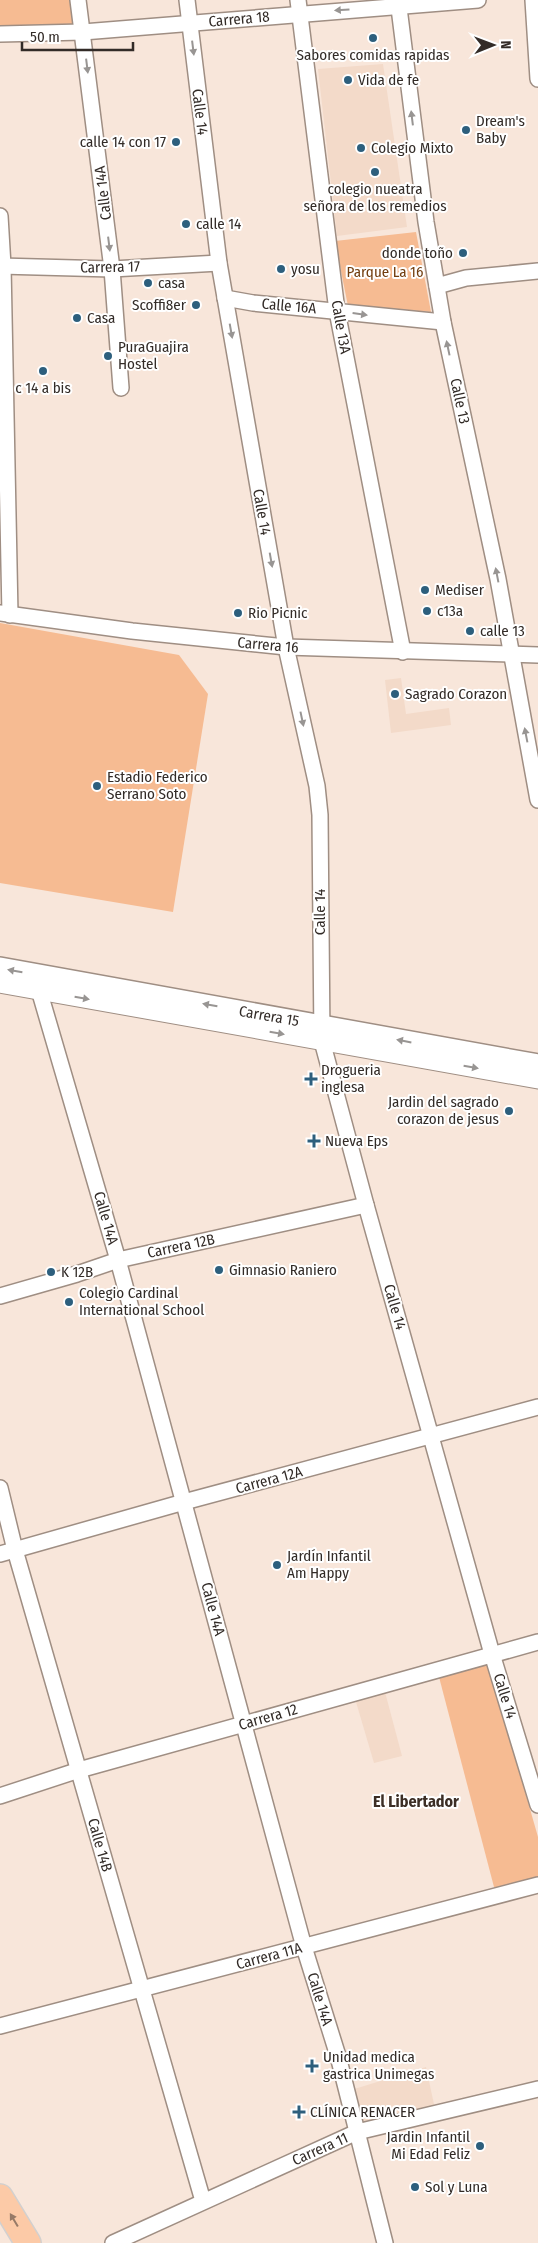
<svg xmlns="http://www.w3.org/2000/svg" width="538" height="2243" viewBox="0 0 538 2243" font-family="'Fira Sans Condensed',sans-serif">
<rect width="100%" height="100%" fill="#f8e6da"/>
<!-- built -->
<g fill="#f3dac9">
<polygon points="383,64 407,227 337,236 318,69"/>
<polygon points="401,678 406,714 449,708 451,725 391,733 385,680"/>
<polygon points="385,1692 402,1756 374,1763 356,1702"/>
<polygon points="426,2067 435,2109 366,2128 351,2090"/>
</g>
<!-- green -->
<g fill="#f6bb92">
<polygon points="0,0 73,0 77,25 0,30"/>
<polygon points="416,232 431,312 348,306 335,241"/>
<polygon points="0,623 179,655 208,694 173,912 0,883"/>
<polygon points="488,1662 538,1837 538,1881 510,1888 494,1887 439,1677"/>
</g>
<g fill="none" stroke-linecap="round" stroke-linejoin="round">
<defs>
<g id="minor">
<polyline points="78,0 112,269 121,388"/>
<polyline points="187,0 219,263 286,647 317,786 320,815 322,1041 366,1205 492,1654 538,1805"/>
<polyline points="298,0 337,311 403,652"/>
<polyline points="398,0 426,222 443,322 498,579 538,800"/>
<polyline points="533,0 538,79"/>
<polyline points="0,34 83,32 478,0"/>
<polyline points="0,216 3,266 10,615"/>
<polyline points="0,266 112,269 219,263"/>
<polyline points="437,286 466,278 538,271"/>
<polyline points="225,298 253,303 443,322"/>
<polyline points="0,613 132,631 286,647 538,655"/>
<polyline points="41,980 39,990 118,1260 304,1947 338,2056 385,2243"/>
<polyline points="0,1296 77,1274 118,1260 366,1205"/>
<polyline points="0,1488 15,1550 203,2201"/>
<polyline points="0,1554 184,1502 538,1407"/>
<polyline points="0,1796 79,1770 538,1642"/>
<polyline points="0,2026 538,1885"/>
<polyline points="113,2243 357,2132 538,2089"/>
</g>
<polyline id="tertiary" points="0,983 538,1079"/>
<polyline id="secondary" points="0,968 538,1065"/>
<polyline id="trunk" points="0,2197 28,2243"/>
</defs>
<!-- minor casing -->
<use href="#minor" stroke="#9f8e83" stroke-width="18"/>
<!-- tertiary casing -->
<use href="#tertiary" stroke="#9f8e83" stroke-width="21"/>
<!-- secondary casing -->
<use href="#secondary" stroke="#9f8e83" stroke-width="24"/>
<!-- trunk casing -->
<use href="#trunk" stroke="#d2d0cf" stroke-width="28"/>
<!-- minor -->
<use href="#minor" stroke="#fff" stroke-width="15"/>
<!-- tertiary -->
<use href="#tertiary" stroke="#fff" stroke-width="19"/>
<!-- secondary -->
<use href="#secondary" stroke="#fff" stroke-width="21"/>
<!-- trunk -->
<use href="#trunk" stroke="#fccaa7" stroke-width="25"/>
</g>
<!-- one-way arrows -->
<defs><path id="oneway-solid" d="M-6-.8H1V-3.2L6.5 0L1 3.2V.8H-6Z" transform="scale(1.25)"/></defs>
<g fill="#989593">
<use href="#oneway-solid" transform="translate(342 10) rotate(176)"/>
<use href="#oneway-solid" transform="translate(193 48) rotate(83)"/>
<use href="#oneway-solid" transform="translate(87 66) rotate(83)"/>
<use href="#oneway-solid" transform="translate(412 118) rotate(-97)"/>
<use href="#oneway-solid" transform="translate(109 244) rotate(83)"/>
<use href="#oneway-solid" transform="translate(360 314) rotate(8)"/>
<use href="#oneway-solid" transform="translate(231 331) rotate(80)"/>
<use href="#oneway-solid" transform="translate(448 348) rotate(-102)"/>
<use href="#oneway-solid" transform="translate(271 560) rotate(80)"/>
<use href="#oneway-solid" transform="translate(497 575) rotate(-101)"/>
<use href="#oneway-solid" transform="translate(302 719) rotate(78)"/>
<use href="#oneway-solid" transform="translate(526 735) rotate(-101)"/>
<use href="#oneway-solid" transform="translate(15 971) rotate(-170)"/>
<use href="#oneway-solid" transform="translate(82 998) rotate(10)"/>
<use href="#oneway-solid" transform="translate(210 1005) rotate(-170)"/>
<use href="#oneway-solid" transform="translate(277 1033) rotate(10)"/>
<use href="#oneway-solid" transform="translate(404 1041) rotate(-169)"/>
<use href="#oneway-solid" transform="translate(471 1067) rotate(10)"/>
</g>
<use fill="#977a67" href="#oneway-solid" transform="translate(14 2220) rotate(-121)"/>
<!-- markers -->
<g fill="#2d5f7d" stroke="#fff" stroke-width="2">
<circle cx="373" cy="38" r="5"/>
<circle cx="348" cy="80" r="5"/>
<circle cx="466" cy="130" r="5"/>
<circle cx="176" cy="142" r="5"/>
<circle cx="361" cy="148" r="5"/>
<circle cx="375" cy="172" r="5"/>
<circle cx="186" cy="224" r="5"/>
<circle cx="463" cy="253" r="5"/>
<circle cx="281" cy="269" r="5"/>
<circle cx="148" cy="283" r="5"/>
<circle cx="196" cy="305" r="5"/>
<circle cx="77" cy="318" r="5"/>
<circle cx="108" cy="356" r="5"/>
<circle cx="43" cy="371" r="5"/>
<circle cx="425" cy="590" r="5"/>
<circle cx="427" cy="611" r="5"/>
<circle cx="238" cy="613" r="5"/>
<circle cx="470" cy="631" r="5"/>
<circle cx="395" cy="694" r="5"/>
<circle cx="97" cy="786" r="5"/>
<path d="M308.5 1071.5h5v5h5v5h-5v5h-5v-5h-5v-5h5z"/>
<circle cx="509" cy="1111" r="5"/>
<path d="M311.5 1133.5h5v5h5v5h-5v5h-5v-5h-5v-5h5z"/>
<circle cx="219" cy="1270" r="5"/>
<circle cx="51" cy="1272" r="5"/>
<circle cx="69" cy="1302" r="5"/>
<circle cx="277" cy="1565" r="5"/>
<path d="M309.5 2058.5h5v5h5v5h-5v5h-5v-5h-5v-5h5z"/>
<path d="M296.5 2104.5h5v5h5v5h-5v5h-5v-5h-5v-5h5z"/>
<circle cx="480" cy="2146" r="5"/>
<circle cx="415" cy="2187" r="5"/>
</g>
<g text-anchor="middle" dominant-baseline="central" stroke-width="4" stroke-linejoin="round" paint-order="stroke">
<!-- street labels -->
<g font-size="15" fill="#322b27" stroke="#fff">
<text transform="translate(239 19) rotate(-5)">Carrera 18</text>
<text transform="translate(200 112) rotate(83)">Calle 14</text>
<text transform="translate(103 193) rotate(-97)">Calle 14A</text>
<text transform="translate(110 267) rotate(-1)">Carrera 17</text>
<text transform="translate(289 306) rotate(5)">Calle 16A</text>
<text transform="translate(341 327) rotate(80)">Calle 13A</text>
<text transform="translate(460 401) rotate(78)">Calle 13</text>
<text transform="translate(262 512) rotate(80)">Calle 14</text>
<text transform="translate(268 645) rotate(5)">Carrera 16</text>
<text transform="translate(320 912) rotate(-90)">Calle 14</text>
<text transform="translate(269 1016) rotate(10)">Carrera 15</text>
<text transform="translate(106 1218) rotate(74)">Calle 14A</text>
<text transform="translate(181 1246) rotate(-12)">Carrera 12B</text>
<text transform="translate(395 1307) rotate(74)">Calle 14</text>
<text transform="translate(269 1480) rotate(-15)">Carrera 12A</text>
<text transform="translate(213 1609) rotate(75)">Calle 14A</text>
<text transform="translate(505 1696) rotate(73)">Calle 14</text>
<text transform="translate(268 1717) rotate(-16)">Carrera 12</text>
<text transform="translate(100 1845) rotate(74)">Calle 14B</text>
<text transform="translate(269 1956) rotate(-15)">Carrera 11A</text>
<text transform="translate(320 1999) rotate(73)">Calle 14A</text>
<text transform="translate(320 2149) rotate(-24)">Carrera 11</text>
</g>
<!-- poi labels -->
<g font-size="15" fill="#322b27" stroke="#fff" text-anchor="start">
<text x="373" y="55" text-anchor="middle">Sabores comidas rapidas</text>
<text x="358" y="80">Vida de fe</text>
<text x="476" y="121">Dream's<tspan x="476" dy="17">Baby</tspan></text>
<text x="166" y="142" text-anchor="end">calle 14 con 17</text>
<text x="371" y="148">Colegio Mixto</text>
<text x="375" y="189" text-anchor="middle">colegio nueatra<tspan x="375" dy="17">señora de los remedios</tspan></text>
<text x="196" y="224">calle 14</text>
<text x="453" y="253" text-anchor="end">donde toño</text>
<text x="291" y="269">yosu</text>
<text x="158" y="283">casa</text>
<text x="186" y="305" text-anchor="end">Scoffi8er</text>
<text x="87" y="318">Casa</text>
<text x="118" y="347">PuraGuajira<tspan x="118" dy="17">Hostel</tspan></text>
<text x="43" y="388" text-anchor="middle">c 14 a bis</text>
<text x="435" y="590">Mediser</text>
<text x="437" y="611">c13a</text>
<text x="248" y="613">Rio Picnic</text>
<text x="480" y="631">calle 13</text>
<text x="405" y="694">Sagrado Corazon</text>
<text x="107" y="777">Estadio Federico<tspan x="107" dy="17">Serrano Soto</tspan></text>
<text x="321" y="1070">Drogueria<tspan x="321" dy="17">inglesa</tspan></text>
<text x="499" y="1102" text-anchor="end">Jardin del sagrado<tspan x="499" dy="17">corazon de jesus</tspan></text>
<text x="325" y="1141">Nueva Eps</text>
<text x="229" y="1270">Gimnasio Raniero</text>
<text x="61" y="1272">K 12B</text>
<text x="79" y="1293">Colegio Cardinal<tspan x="79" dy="17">International School</tspan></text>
<text x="287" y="1556">Jardín Infantil<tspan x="287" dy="17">Am Happy</tspan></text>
<text x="323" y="2057">Unidad medica<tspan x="323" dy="17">gastrica Unimegas</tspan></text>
<text x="310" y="2112">CLÍNICA RENACER</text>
<text x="470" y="2137" text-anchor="end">Jardin Infantil<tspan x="470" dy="17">Mi Edad Feliz</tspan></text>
<text x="425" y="2187">Sol y Luna</text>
</g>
<!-- park labels -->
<g font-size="15" fill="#723e0f" stroke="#fff">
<text x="385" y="272">Parque La 16</text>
</g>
<!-- neighbourhood labels -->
<g font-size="16" font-weight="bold" fill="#3c2e25" stroke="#fff">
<text x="416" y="1801">El Libertador</text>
</g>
</g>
<!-- north arrow -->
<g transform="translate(493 45) rotate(89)" stroke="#ffffff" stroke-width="4" paint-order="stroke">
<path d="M0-4L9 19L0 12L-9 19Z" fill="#322b27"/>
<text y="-8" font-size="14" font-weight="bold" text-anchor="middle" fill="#322b27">N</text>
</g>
<!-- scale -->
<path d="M22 42v8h111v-8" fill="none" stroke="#322b27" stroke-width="2.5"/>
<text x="30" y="42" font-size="15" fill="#322b27" stroke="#ffffff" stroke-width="4" paint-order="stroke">50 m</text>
</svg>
